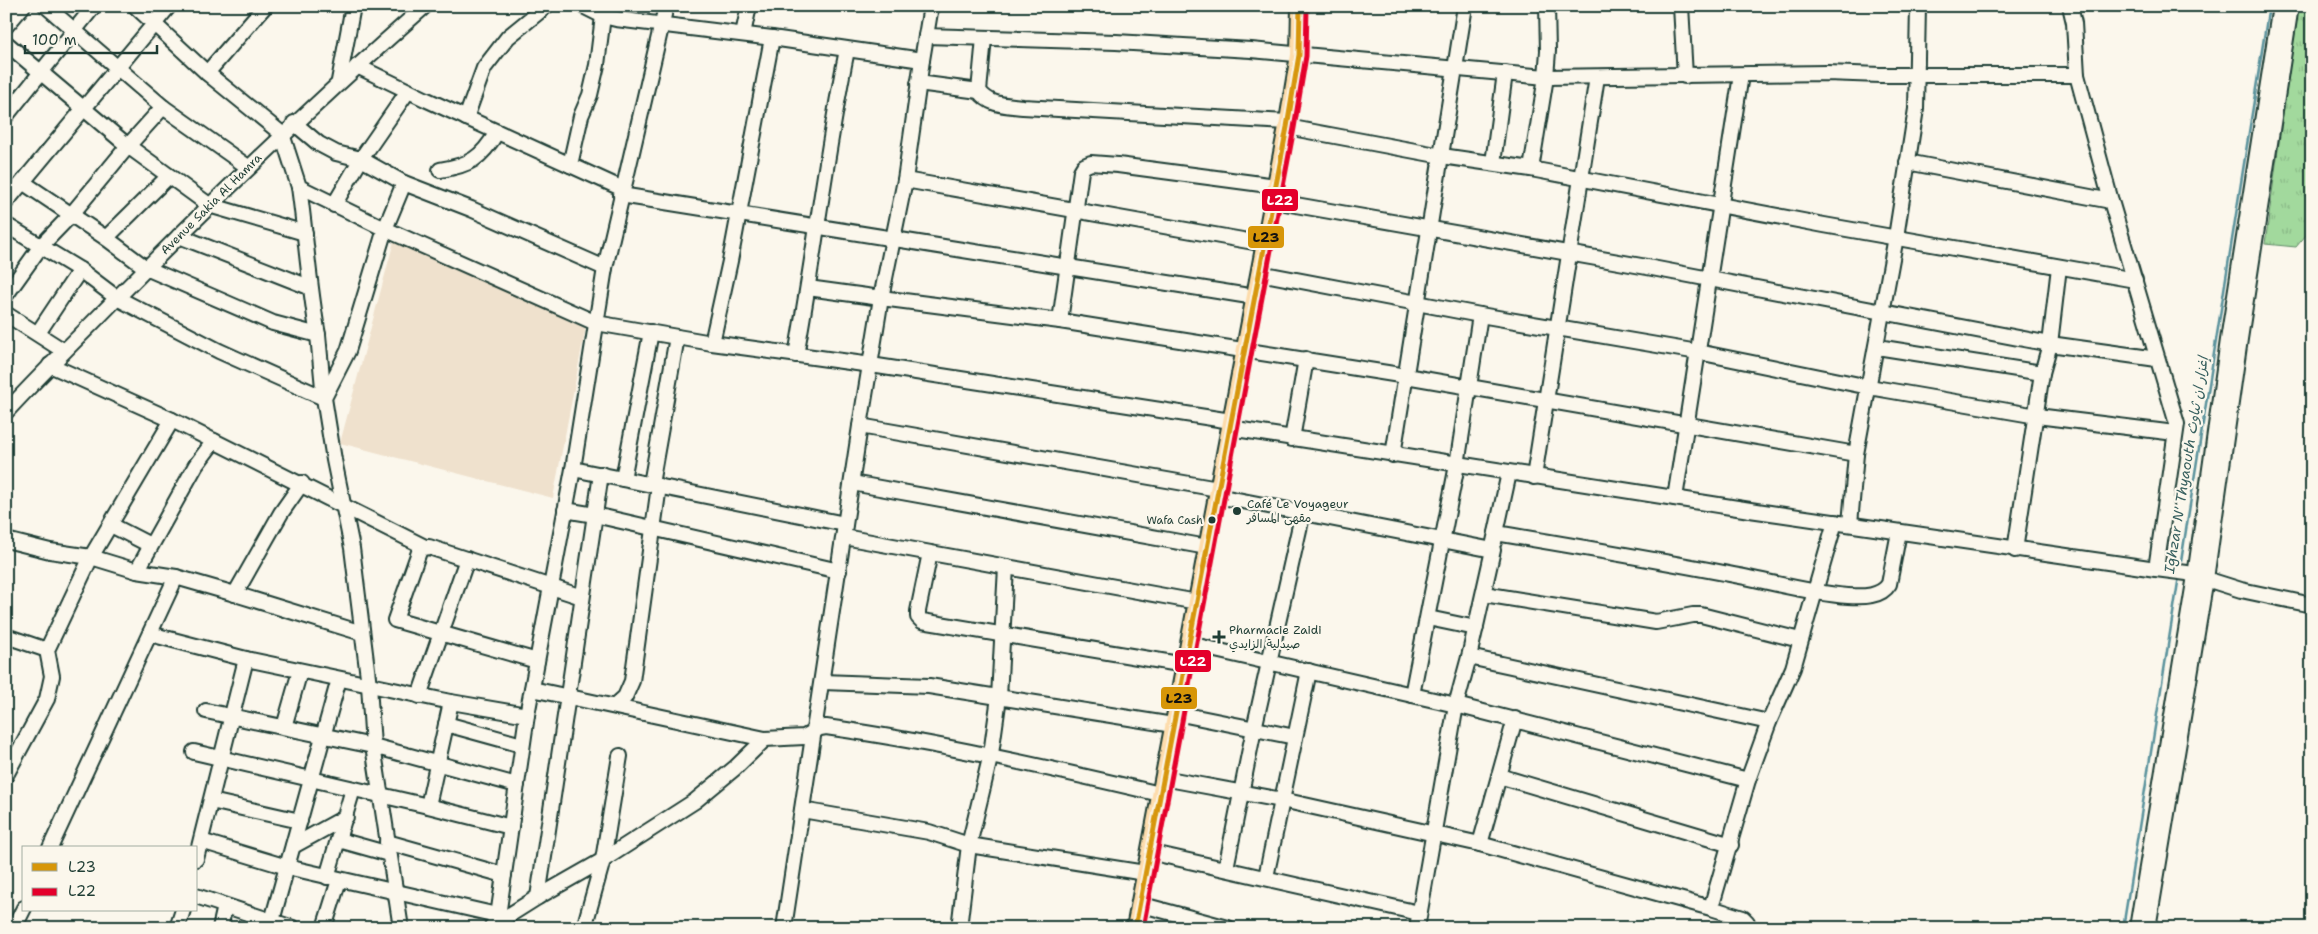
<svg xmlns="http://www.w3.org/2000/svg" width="2318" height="934" viewBox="0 0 2318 934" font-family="'Shantell Sans','Playpen Sans Arabic',sans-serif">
<defs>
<pattern id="grass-tufts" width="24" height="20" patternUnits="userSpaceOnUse" patternTransform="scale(1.25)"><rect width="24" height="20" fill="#a2d99d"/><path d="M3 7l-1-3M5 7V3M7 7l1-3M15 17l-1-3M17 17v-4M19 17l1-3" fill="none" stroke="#8bbb88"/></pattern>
</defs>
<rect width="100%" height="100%" fill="#fbf7ec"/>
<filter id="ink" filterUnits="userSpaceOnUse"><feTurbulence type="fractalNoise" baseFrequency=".02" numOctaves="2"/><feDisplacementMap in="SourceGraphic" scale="10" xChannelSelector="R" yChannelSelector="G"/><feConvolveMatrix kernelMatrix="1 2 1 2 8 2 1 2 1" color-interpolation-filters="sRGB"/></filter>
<g filter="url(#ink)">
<!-- built -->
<polygon fill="#efe1cd" points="394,241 586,326 553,498 340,443"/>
<!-- grass -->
<polygon fill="url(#grass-tufts)" stroke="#608b68" points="2298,6 2312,6 2312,228 2296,247 2265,244"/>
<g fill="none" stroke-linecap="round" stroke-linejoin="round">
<!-- stream -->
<g stroke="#5a929c" stroke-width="2.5">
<polyline points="2180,568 2269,6"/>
<polyline points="2123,928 2179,576"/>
</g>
<defs>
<g id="minor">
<polyline points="46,6 163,107 248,167"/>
<polyline points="135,6 207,73 282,134 299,187 385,229 596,323 712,343 730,261 772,38"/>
<polyline points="583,6 603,16 616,19 772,38 922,60 905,180 881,298 808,288"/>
<polyline points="931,6 926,36 1116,42 1251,50 1546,77 1827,73 1880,75 2077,75 2074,23 2070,6"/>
<polyline points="1681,6 1685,76"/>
<polyline points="6,26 23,6"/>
<polyline points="743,34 749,6"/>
<path d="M984,38L979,91C990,106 1006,105 1023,107L1288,122"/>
<polyline points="6,43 128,146 209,205 305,233"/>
<polyline points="922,60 926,36"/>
<polyline points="357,66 425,99 623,189"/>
<polyline points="207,73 265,6"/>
<polyline points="339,81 353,6"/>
<polyline points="918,83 979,91"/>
<polyline points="6,116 94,6"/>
<polyline points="466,118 484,68 508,37 546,6"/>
<polyline points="294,123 319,144 336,153 361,159 404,183 471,209 605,268"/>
<polyline points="1287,127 1442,156 1531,169 1824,225 2135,280"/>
<polyline points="1907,162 2111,201"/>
<polyline points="1493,163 1505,73"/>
<polyline points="570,165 581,116 590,95 597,65 603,16"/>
<polyline points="1531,169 1546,77 1548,51 1547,6"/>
<path d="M440,170C470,165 481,159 497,132"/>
<polyline points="905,180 1265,244"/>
<path d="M24,183L106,238L146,268L273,323L318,335C309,286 306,237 299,187"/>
<polyline points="1276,186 1118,165 1091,163 1084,166 1081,171 1060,321 1406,376 1856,454"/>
<polyline points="621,195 1255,297"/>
<polyline points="1273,201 1647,267 2050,344 2157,359"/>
<polyline points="6,202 169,6"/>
<polyline points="334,205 361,159 408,91"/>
<polyline points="6,225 80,270 117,298 219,351 324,398 318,335"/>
<polyline points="179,236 309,287"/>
<polyline points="106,238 169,176"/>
<polyline points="1259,273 1480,315 1698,352 1869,387 2037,416 2175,433"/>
<polyline points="6,295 41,246 71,215 128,146 163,107"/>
<polyline points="6,314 64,351"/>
<polyline points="1060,321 881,298 860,426 1218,489"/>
<polyline points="38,333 80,270"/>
<polyline points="712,343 871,365 1231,421"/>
<polyline points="1877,347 2042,373"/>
<path d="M796,355C815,253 826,151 847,50"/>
<polyline points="50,365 172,420 425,547"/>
<path d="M6,412C42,373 80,336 117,298C217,197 318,100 425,6"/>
<polyline points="1230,428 1750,510 2156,569 2177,424 2111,201 2077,75"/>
<polyline points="1292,439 1306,359"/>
<polyline points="1393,455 1465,6"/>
<polyline points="573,469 845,524"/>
<polyline points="1534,477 1597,77"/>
<polyline points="623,479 651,332"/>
<polyline points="852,483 1207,547"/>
<polyline points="651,484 677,337"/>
<polyline points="1217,496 1493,550 1469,657 1456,705 1417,928"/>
<polyline points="1675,498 1741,75"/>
<polyline points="565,510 595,515 839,571"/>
<polyline points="1850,524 1856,454 1896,237 1916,109 1918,6"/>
<polyline points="111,525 150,545"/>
<path d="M1496,533C1574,546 1651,559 1729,574C1768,581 1808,593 1848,596C1863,597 1881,597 1889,584L1899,532"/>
<polyline points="844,537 1197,602"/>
<polyline points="6,540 50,551 91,557 137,571 176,577 235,594 281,513 302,483"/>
<polyline points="1494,542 1509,473"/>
<polyline points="2015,550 2042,373 2050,344 2059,267"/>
<polyline points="930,553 918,611 918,617 922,621 1185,665"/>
<polyline points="2156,569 2187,573 2241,590 2312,605"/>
<polyline points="137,571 196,465 214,441"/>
<polyline points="235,594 362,633"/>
<polyline points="1484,594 1656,622 1693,615 1701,615 1800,640"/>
<polyline points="1428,618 1476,628"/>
<polyline points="150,634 246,659"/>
<polyline points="6,636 47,650"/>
<polyline points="1189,644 1456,705 1748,780"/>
<polyline points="1469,657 1769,722"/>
<polyline points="537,661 395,620 419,552 422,548 429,547 582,597"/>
<polyline points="823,682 929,686 1173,725"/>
<path d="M532,689L765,739L804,737L820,728L826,727C939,743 1049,768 1160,794"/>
<polyline points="1412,695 1457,465 1480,315"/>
<polyline points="419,696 467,559"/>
<polyline points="615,706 625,697 632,681 659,486"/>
<polyline points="206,711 373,746 517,785"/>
<polyline points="1176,713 1295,737"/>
<polyline points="527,715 573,469 605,268 666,6"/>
<polyline points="446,724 522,745"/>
<polyline points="284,727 300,671"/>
<polyline points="194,752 428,806 511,827"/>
<polyline points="6,775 47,699 52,676 47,650 91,557 172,420"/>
<polyline points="1499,776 1731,845"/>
<polyline points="1163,778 1282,800 1480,844 1711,908 1748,780 1769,722 1793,668 1835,522"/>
<polyline points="211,801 300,821"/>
<polyline points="428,806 451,702"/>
<polyline points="802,810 929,832 969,845 1145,873"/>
<polyline points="339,840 389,854"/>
<polyline points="201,841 287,867 497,915"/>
<polyline points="387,842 504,875"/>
<polyline points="1480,844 1515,719"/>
<polyline points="293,846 346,817"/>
<polyline points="50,848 176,577"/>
<polyline points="1149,852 1419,913"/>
<polyline points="196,859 246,659 451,702 527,715 497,923"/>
<polyline points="1226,868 1254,729 1303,512"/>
<polyline points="327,877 353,789"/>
<polyline points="1266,877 1309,671"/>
<polyline points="196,896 293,928"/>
<polyline points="538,897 601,474"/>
<polyline points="1139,904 1228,928"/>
<polyline points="1711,908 1743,918 1747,922 1748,928"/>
<polyline points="492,926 538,897 603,860 695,801 735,768 765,739"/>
<polyline points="14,928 24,908"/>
<polyline points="177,928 183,910"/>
<polyline points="220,928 225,906"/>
<polyline points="270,928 339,679"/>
<polyline points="324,928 339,880"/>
<polyline points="401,928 373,746 369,685 352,548 334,460 324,398 348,351 385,229 404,183"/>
<polyline points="584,928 603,860 620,756"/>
<polyline points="784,928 860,426"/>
<polyline points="959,928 969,845 991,754 999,697 1006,567"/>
<polyline points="2137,928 2195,576 2228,340 2280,6"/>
<polyline points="2148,928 2206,579 2240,339 2291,6"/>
</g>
<polyline id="major" points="1135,928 1287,127 1299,55 1300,6"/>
</defs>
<!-- minor casing -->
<use href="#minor" stroke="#1f3d34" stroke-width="18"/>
<!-- major casing -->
<use href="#major" stroke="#1f3d34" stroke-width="20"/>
<!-- minor -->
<use href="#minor" stroke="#fbf7ec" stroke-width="14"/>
<!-- major -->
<use href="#major" stroke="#fddcac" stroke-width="16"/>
<defs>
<polyline id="bus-1" points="1135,928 1287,127 1299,55 1300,6"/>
<polyline id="bus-2" points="1143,928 1294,128 1306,56 1307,6"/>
</defs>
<!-- bus-1 casing -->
<use href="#bus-1" stroke="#fbf7ec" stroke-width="9"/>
<!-- bus-2 casing -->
<use href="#bus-2" stroke="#fbf7ec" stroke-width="9"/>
<!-- bus-1 -->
<use href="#bus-1" stroke="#d79608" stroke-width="5"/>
<!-- bus-2 -->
<use href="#bus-2" stroke="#e4002b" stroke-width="5"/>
</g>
</g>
<!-- markers -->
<g fill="#1f3d34" stroke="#fbf7ec" stroke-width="2">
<circle cx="1237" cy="511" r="5"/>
<circle cx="1212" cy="520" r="4.5"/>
<path d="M1216.5 629.5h5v5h5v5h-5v5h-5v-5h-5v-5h5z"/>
</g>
<g text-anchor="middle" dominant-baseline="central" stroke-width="4.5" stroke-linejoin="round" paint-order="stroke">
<!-- bus labels -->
<g font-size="11" fill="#1f3d34" stroke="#fbf7ec" text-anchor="end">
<text x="1203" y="520">Wafa Cash</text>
</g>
<!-- street labels -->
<g font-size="12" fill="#1f3d34" stroke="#fbf7ec">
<text transform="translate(211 204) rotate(-45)">Avenue Sakia Al Hamra</text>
</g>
<!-- poi labels -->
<g font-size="12" fill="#1f3d34" stroke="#fbf7ec" text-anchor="start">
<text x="1247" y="504">Café Le Voyageur<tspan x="1247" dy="14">مقهى المسافر</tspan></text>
<text x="1229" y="630">Pharmacie Zaidi<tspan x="1229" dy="14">صيدلية الزايدي</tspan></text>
</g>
<!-- water labels -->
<g font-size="14" font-style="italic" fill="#38605f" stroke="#fbf7ec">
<text transform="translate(2186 465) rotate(-81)">Ighzar N' Thyaouth إغزار ان ثياوث</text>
</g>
</g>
<g stroke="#fbf7ec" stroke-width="2">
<rect x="1261" y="188" width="38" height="24" rx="5" fill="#e4002b"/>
<rect x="1247" y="225" width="38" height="24" rx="5" fill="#d79608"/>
<rect x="1174" y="649" width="38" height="24" rx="5" fill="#e4002b"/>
<rect x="1160" y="686" width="38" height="24" rx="5" fill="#d79608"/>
</g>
<g font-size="14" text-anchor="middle" font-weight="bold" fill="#fff">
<text x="1280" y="205">L22</text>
<text x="1193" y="666">L22</text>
</g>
<g font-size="14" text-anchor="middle" font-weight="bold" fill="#111">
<text x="1266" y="242">L23</text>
<text x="1179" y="703">L23</text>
</g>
<!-- margin -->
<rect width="2318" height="934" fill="none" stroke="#fbf7ec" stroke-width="25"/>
<rect x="12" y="12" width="2293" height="909" fill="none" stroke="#1f3d34" stroke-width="2" filter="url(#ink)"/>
<!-- legend -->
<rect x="22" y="846" width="175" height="65" fill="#fbf7ec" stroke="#a3ada2"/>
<rect x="32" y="863" width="25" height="8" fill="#d79608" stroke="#a3ada2"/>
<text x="68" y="872" font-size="15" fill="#1f3d34">L23</text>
<rect x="32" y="888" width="25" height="8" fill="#e4002b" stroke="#a3ada2"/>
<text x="68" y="896" font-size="15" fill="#1f3d34">L22</text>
<!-- scale -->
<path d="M25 45v8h132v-8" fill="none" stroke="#1f3d34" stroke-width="2.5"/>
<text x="32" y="45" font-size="15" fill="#1f3d34" stroke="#fbf7ec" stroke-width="4" paint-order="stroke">100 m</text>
</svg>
